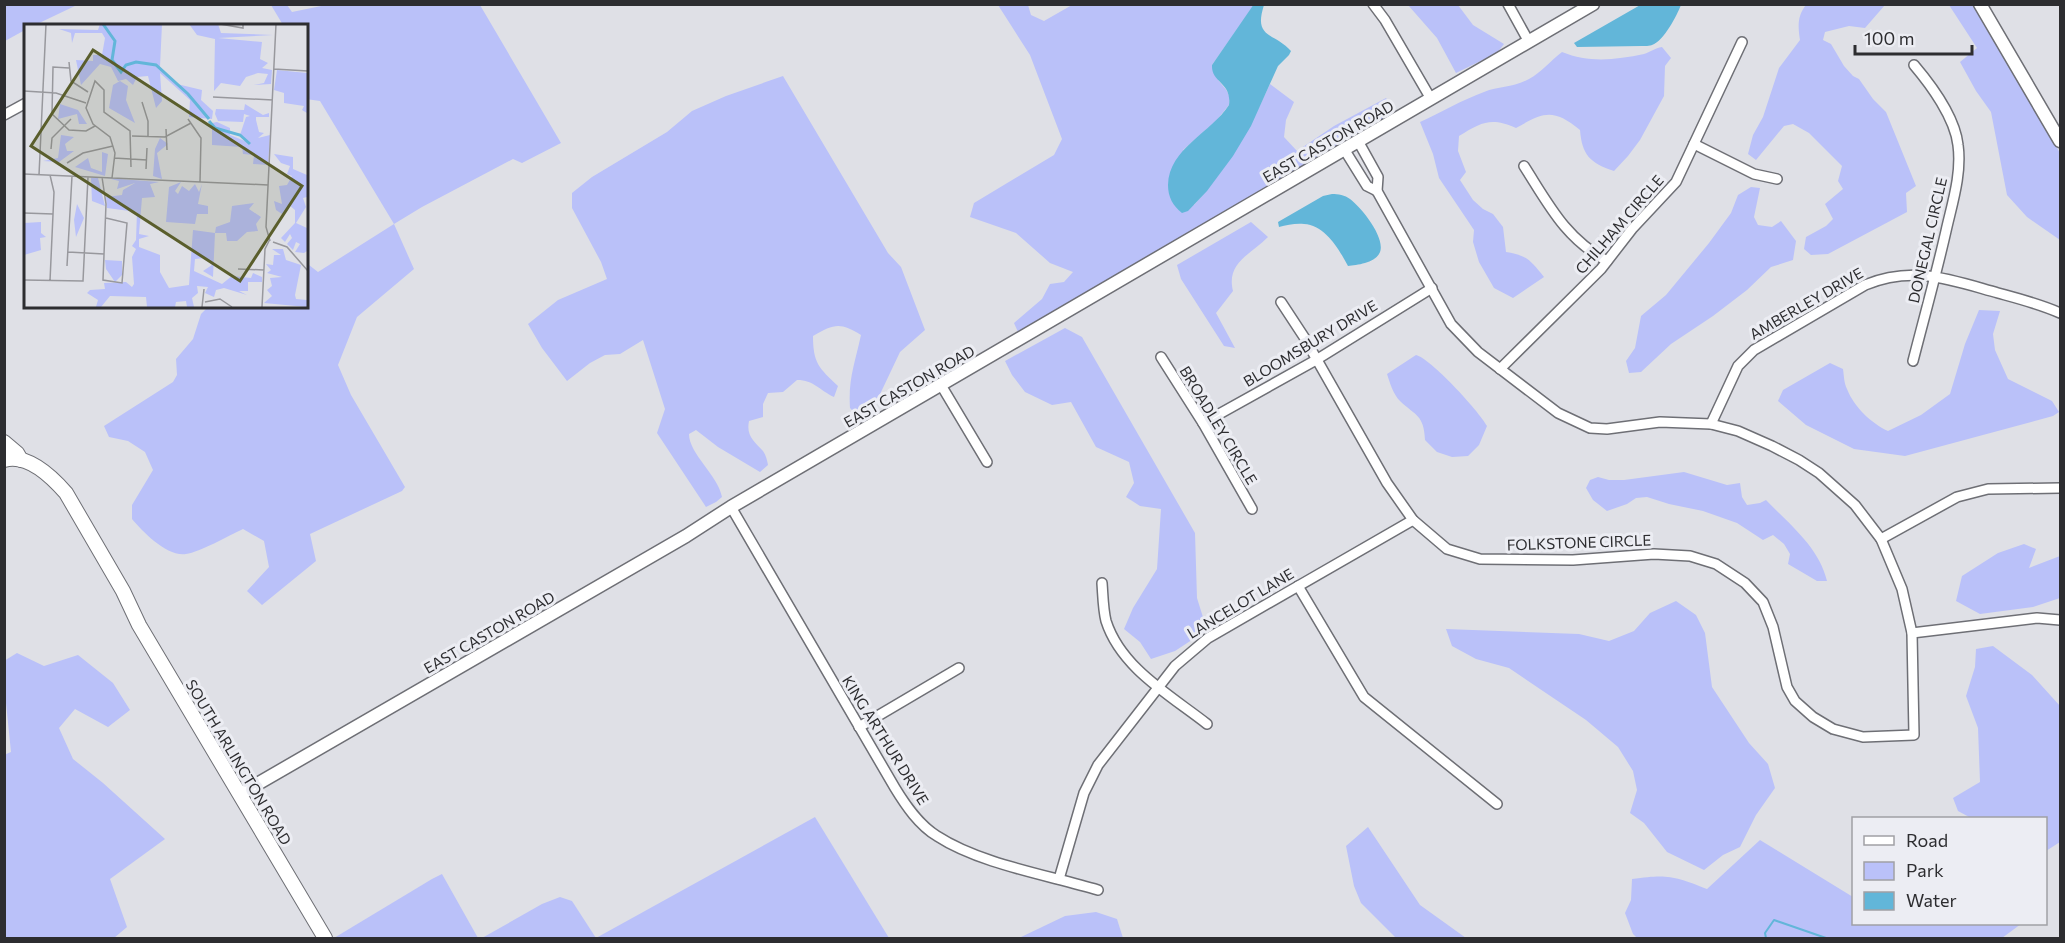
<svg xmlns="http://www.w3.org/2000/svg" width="2065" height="943" viewBox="0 0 2065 943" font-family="Commissioner,sans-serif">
<rect width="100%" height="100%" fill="#dfe0e6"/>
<!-- green -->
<g fill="#bac1f9">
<polygon points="5,4 77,4 77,5 35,25 26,26 25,30 5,41"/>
<path d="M331,4L480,5L561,143L522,163L513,159L422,207L394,224L414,269L357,317L338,365L351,395L405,487L402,491L310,534L316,561L262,605L247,591L269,567L264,541L243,529C228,536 200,552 186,554C167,557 143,532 132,519V505L153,470L145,452L128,441L109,437L104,426L173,382L177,375L176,359L193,339L201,314L209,306H306V256L309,265L318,272L394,224L320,101L306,99V26L283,25L271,5H287L292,12Z"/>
<path d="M998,5H1028L1031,15L1044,21L1072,5H1254L1212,65C1214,70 1216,77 1219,81C1225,89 1231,92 1229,105L1216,121L1183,150L1194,205C1227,169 1250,128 1270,84L1294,102L1286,120L1284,137L1297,151L1334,126L1386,98L1396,112L1018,332L1014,323L1042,299L1050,284L1064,282L1073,272L1050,263L1016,233L970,217L974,203L1054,155L1062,139L1030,55Z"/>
<polygon points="1408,5 1458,5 1473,25 1504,44 1497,53 1456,73 1437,38"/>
<path d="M1806,5H1885L1865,28L1849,26L1825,32L1823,40L1831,44L1844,66L1853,76L1859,79L1873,99L1886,112L1916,186L1906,193L1907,212L1828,254L1811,255L1804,249L1806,237L1826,226L1833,219L1825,204L1843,189L1838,181L1842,166L1809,133L1793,124L1784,126L1756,160L1748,154L1753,135L1763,117L1779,68L1800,40C1798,27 1797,16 1806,5Z"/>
<polygon points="1949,5 1974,5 2060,153 2060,240 2027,217 2007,195 1991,112 1976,91 1960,62 1977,48"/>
<path d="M1662,47L1671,58L1665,66L1664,96L1640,140L1628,156L1614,171C1590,163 1582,155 1580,130C1553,108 1544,112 1516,128C1491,117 1482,122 1459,136L1458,151L1466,172L1460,180L1473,200L1483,209L1493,214L1503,227L1506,252C1527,255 1531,261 1544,277L1513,298L1494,288L1479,262L1473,242L1474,230L1439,178L1433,154L1420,122C1442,112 1462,100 1484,92C1499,86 1513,88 1529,79C1542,72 1550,61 1562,52C1589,63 1615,60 1644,54C1650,52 1655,48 1662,47Z"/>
<path d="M783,76L888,253L901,267L925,330L900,352L873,409L862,420L850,408C848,379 855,363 861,335C840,322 834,324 813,336C813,363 819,368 838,386L834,397C819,390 814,380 797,380L783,392L768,393L763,404V417L749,421C746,436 754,441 763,451C766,455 767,460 768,465L760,472L718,447L696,430L689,434C689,454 718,475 722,497L716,502L706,507L657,433L665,409L643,340L620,354L605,355L590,363L567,381L542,348L528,324L558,300L607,279L601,262L572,208V193L592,177L667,132L692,111L726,96Z"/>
<polygon points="1751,187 1760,188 1754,217 1758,225 1772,227 1781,221 1796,241 1793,260 1771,267 1747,290 1713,316 1671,344 1641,372 1629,373 1626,361 1635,348 1641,316 1666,295 1709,243 1731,213 1738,195"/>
<path d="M1251,222L1268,237C1250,255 1226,263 1233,291L1216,313L1235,348L1224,346L1181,279L1177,265Z"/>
<path d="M1979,310L2000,311L1993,334L1995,350L2008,379L2052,401L2059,412L2053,416L1905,456L1854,449L1806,425L1778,401L1783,390L1830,363L1843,369C1844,376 1844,383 1847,389C1854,407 1871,423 1888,431L1921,415L1950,394L1965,344Z"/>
<polygon points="1065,328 1082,337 1195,533 1197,598 1207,630 1175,651 1151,659 1140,642 1124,629 1133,608 1157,569 1161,509 1140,506 1126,497 1134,483 1129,462 1096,447 1071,402 1052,405 1025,392 1012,375 1005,361"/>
<path d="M1416,355C1430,358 1479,411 1487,426L1479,445L1468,456L1452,457L1437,452L1425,440C1424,415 1416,416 1400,401C1393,394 1390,383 1387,374Z"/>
<path d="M1684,472L1727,485L1740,483L1742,497L1747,505L1760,503L1766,500C1789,524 1819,547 1827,581H1817L1788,564L1790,554L1784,544L1773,535L1763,540L1737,523L1703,511L1669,504L1647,497L1636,498L1627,504L1607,511L1593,500L1586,488L1590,480L1598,477L1609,480H1624Z"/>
<polygon points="2024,544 2036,549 2029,568 2060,556 2060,598 2033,607 1980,614 1956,601 1962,576 1998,553"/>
<polygon points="1676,601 1696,615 1705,633 1712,687 1749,743 1768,764 1775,788 1756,815 1740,847 1723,855 1704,870 1667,852 1644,823 1630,813 1637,790 1633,771 1618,747 1586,720 1509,668 1476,659 1452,646 1446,629 1579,634 1609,641 1634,631 1650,613"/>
<polygon points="1993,646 2032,675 2060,706 2060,842 2046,851 2046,818 1971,818 1958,811 1953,798 1980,782 1978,728 1966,696 1975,667 1976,649"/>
<polygon points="17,653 44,666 78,655 113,683 130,710 108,727 75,709 59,728 73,759 103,783 165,839 110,879 127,927 114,938 5,938 4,755 11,752 5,693 4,661"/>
<polygon points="815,817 889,938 596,938"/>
<polygon points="1368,827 1420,905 1466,938 1396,938 1361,903 1354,886 1346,846"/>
<path d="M1760,840L1853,897L1854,924H2021L2002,938H1637L1633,934L1625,913L1631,900L1632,879C1668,874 1674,876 1707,889Z"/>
<polygon points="442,874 478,938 334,938 432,879"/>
<polygon points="560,897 572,901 596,938 482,938 542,904"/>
<polygon points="1096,912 1117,919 1123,938 1019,938 1065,916"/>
</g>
<!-- water -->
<g fill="#62b6d9">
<path d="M1254,4L1264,5C1253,39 1274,32 1291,51L1289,55L1278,66L1251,126L1233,156L1207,191L1188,211L1182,213C1173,206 1168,197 1168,185C1169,148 1211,133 1229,105C1232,82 1211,83 1212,65Z"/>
<path d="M1642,4L1681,5C1677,15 1664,41 1652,45C1651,46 1643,46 1642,46L1577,47L1574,43Z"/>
<path d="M1332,194C1338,194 1345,195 1350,199C1361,207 1388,240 1379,254C1374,263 1357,265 1348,266C1339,249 1325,225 1304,224C1296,223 1287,225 1279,227L1278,222L1323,196Z"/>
</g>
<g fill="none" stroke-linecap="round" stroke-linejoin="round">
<!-- stream -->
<polyline stroke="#62b6d9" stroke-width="2" points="1766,938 1765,933 1774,920 1826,938"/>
<defs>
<g id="minor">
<polyline points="1373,4 1385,20 1431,99"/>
<polyline points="1508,4 1529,42"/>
<polyline points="4,115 26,103"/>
<polyline points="1694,144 1754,174 1777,179"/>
<polyline points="1344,149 1367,186 1377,191"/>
<path d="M1524,166C1549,205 1565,238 1607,261"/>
<polyline points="1281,302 1304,337 1387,483 1413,520 1447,549 1480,559 1573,560 1654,554 1690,556 1716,564 1745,583 1763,602 1773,627 1787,687 1795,701 1813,717 1833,729 1863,737 1914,735 1912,633 1902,589 1881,539 1855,505 1819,473 1799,460 1772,446 1738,431 1711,424 1660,422 1607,429 1590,428 1558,413 1478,352 1451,324 1377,191 1378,177 1358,141"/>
<polyline points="1161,357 1203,423 1252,509"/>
<path d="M1913,361C1924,318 1936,275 1946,231C1952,204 1962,174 1958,145C1955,118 1931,85 1914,65"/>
<polyline points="1500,369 1601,269 1632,229 1676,182 1742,42"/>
<polyline points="941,385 987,462"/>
<polyline points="1203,423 1316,360 1432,288"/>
<path d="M1711,424L1738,366L1754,350L1865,285C1914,265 1951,280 1998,293C2020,299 2040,304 2060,313"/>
<path d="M731,507L895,788C906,806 919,825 937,836C980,864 1048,875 1098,890"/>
<polyline points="1881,539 1957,497 1988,489 2060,488"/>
<path d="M1102,583C1103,596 1103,609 1106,621C1121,668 1170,695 1207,724"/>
<polyline points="1298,586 1364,697 1497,804"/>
<polyline points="1912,633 2037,618 2060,620"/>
<polyline points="859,727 959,668"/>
<polyline points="1059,879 1084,793 1098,765 1175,666 1208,638 1413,520"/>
</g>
<g id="tertiary">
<polyline points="1980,4 2060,141"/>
<polyline points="240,794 686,536 731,507 1593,4"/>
</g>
<g id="secondary">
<polyline points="4,442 17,453 21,460"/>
<path d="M4,460C28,453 52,477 66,493L123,591L139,625L325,938"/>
</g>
</defs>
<!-- minor casing -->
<use href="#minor" stroke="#6e6f75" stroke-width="12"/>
<!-- tertiary casing -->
<use href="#tertiary" stroke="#6e6f75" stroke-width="15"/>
<!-- secondary casing -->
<use href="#secondary" stroke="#6e6f75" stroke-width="16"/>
<!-- minor -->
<use href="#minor" stroke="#fff" stroke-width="9"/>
<!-- tertiary -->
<use href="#tertiary" stroke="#fff" stroke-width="12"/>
<!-- secondary -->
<use href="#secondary" stroke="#fff" stroke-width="14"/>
</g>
<g text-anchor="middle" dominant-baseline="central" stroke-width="6" stroke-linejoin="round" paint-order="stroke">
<!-- street labels -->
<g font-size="15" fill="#2d2d30" stroke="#ecedf3">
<text transform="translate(1328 141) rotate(-30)">EAST CASTON ROAD</text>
<text transform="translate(1619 224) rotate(-49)">CHILHAM CIRCLE</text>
<text transform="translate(1927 240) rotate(-77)">DONEGAL CIRCLE</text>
<text transform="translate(1806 303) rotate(-30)">AMBERLEY DRIVE</text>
<text transform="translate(1310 343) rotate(-31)">BLOOMSBURY DRIVE</text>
<text transform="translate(909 386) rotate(-30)">EAST CASTON ROAD</text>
<text transform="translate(1219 425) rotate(59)">BROADLEY CIRCLE</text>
<text transform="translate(1579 542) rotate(-2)">FOLKSTONE CIRCLE</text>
<text transform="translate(1240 603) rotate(-31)">LANCELOT LANE</text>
<text transform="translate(489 632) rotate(-30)">EAST CASTON ROAD</text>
<text transform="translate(886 740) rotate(58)">KING ARTHUR DRIVE</text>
<text transform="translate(239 762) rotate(59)">SOUTH ARLINGTON ROAD</text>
</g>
</g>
<!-- overview -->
<g transform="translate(24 24)">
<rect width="284" height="284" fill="#dfe0e6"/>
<path d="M76,0H138L136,43L153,60L178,66L177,76L189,87L188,95L165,93L166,76L136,49L138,77L132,84L124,52L113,53L109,61L102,55L94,57L87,43L76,40L57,61L52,36L69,37V31H78L81,14L78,9H51L48,19L47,9L35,5L74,6ZM165,0H194L197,9L249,11L194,14L238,18L236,35L244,39L238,44L248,46L247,60L230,61L240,59L244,50L234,49L222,53L216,62L197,59L190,67L191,15L173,11ZM253,46L283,49V89L278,86L280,82L260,79V69L250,66ZM96,57L104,62L102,76L111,99L85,84L89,61ZM36,80L54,86L63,100H55L53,90L34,95ZM221,80L239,91L245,89V93H232V96L235,108L240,109L234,114L246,111L244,141L229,140L230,131L219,130L218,123L188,121V99L193,98L206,104V111L221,117L216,111L222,93L226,92L220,90L219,98L194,97L191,90L192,85L220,86ZM37,111L50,113L41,120L43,127H50L35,138L19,137L34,134ZM136,114L144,120L133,129L138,155L129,152L131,125ZM78,128L84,130L81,152L51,143L64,134L67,144L78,148ZM250,130L269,133V145L283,151V173L279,174L282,183L272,199L283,204V227L280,229L271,228L276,220L272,218L269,226L263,220L268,214L266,210L261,218L257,214L271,199V186L265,181L258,190L252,186L250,177L258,180L255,162L263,161L268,152L263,150L266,142L257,139ZM67,154H74L81,182L68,177ZM83,154L135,158L126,160L131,173L118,174L115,210L125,212L115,215V223L136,231V248L145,264L165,261L169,206L191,209L192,203L206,198L208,182L230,179L225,185L237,193L232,200L234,207L223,208L213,217H203L202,209H191L189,253L179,247L188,241L181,234L171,235L170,247L198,260L208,252L227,254L229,249L238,253V258H224V267H215L223,271L200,264L192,266L190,273L181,269L184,263L173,262L174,269L168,274L170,283H163L162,277L152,278L151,283H123L122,273L86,272L77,283H72L74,276L63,269L66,266L81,265L80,259L102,258L108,263L110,260L108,233L112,225L108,222L112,216L113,188L83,184L82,173L98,171L99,166L111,159L93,165L95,157ZM157,158L151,167L154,170L158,162L165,167L171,160L175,168L178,160L174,180L184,182V190H173L171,200L142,198L145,163ZM53,180L60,194L52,213L50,196ZM17,198V209L22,213L16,214L17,226L0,231V199ZM248,225H259L262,236L277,241L271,271L272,275L283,276V283L240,279L248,272L243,266L248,262L246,254L258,253L243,249L247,246L242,240L249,241L250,231H257ZM81,236L98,237V251L91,258L82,245Z" fill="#bac1f9"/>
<path fill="none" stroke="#62b6d9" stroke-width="3" d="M79,0L91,17L88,36L97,48L102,41L112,38L132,41L164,70L185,95M185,97L191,104L216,111L226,120"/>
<path fill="none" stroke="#98989d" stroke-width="1.5" d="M196,0L219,4V0M45,38L47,57L64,68M45,44L29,43L28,90L45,106L62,107L71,102M250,45L284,47M0,67L32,69L62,79M189,73L249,76M118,78L124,97V113M164,95L177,114L176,158M142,105L143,126M108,112L141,113L167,99M27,125L28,114L47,95M90,134L123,136M43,139L59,129L89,122M122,145L123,124M0,150L244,161M15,151L22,0M26,151L30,168L26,257M78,153L82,180L79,256L98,259L103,199L82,194M88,154L91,129L86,113L69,100L62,84L71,57L80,66V88L106,107L107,143M0,189L29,190M246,217L242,203L252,0M249,218L263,223L284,247M44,228L80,230M43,242L48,152M214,245L240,246M0,256L59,257L64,153M181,278L196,275L208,283M178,283L180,265M238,283L241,225L246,215"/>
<path fill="#5a5e2c" fill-opacity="0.15" stroke="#5a5e2c" stroke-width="3" d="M69,26L278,162L216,257L7,122Z"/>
<rect width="284" height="284" fill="none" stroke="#2d2d30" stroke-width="3"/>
</g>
<!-- border -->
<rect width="2065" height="943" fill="none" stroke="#2d2d30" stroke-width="12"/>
<!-- legend -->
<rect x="1852" y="817" width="195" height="108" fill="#ecedf3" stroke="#a0a0a5" stroke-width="1.5"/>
<rect x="1864" y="836" width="30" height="9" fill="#ffffff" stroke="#a0a0a5" stroke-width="1.5"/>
<text x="1906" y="847" font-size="18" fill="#2d2d30">Road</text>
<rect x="1864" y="862" width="30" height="18" fill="#bac1f9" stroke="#a0a0a5" stroke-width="1.5"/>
<text x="1906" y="877" font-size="18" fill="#2d2d30">Park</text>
<rect x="1864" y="892" width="30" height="18" fill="#62b6d9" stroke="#a0a0a5" stroke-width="1.5"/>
<text x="1906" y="907" font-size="18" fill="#2d2d30">Water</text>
<!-- scale -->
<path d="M1855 45v9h117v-9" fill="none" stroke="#2d2d30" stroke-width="3"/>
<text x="1864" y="45" font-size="18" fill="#2d2d30" stroke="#ecedf3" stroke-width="4.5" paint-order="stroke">100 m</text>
</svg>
